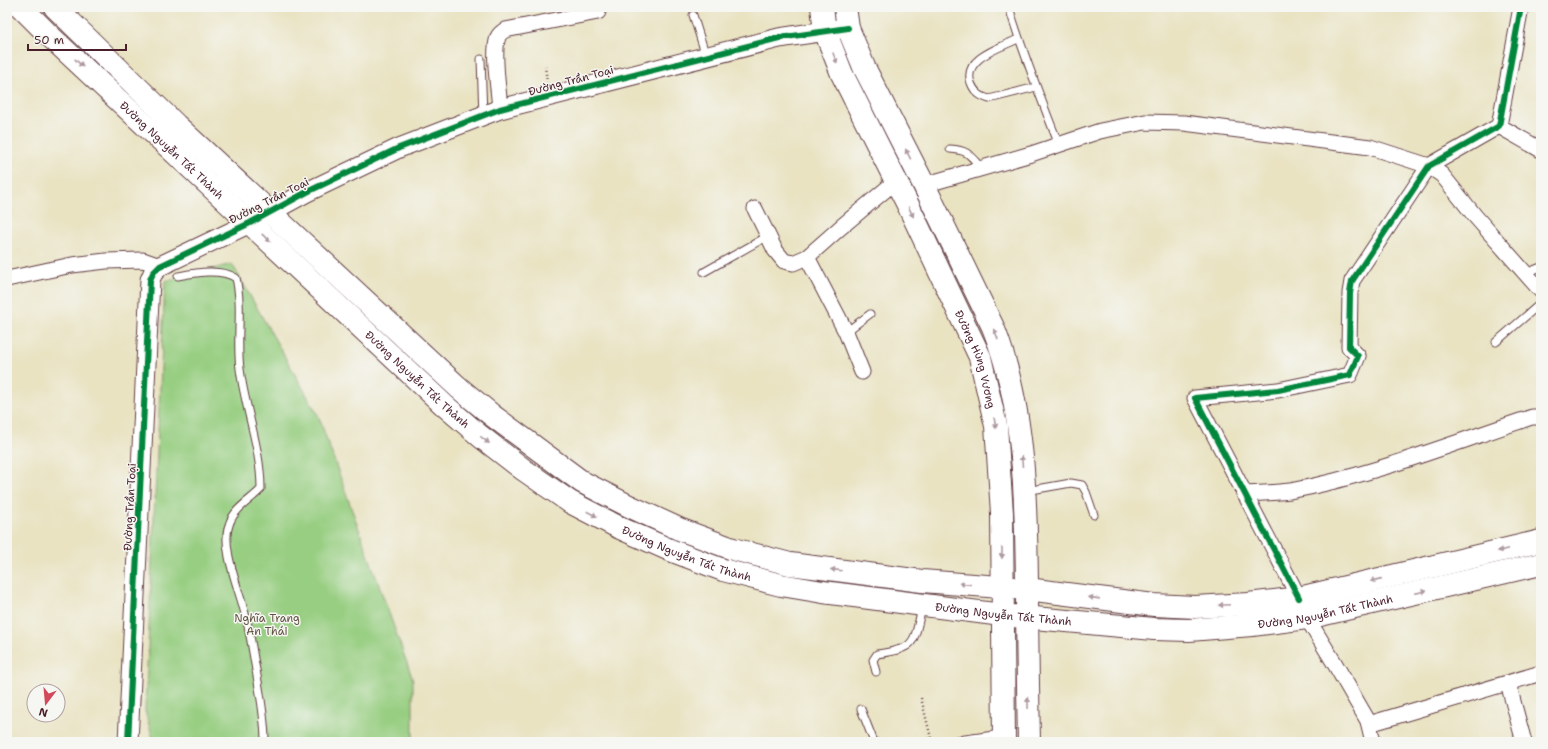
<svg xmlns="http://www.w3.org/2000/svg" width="1548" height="749" viewBox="0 0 1548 749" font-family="'Shantell Sans',sans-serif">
<rect width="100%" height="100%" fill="#f6f6f2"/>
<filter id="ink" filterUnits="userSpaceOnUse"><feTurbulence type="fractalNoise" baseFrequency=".025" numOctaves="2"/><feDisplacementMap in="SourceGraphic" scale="8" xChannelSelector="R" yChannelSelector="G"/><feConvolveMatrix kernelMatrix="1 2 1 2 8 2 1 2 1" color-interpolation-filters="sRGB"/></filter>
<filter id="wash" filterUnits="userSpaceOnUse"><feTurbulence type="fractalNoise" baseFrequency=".012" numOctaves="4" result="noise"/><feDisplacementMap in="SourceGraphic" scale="16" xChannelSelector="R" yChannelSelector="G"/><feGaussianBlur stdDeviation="0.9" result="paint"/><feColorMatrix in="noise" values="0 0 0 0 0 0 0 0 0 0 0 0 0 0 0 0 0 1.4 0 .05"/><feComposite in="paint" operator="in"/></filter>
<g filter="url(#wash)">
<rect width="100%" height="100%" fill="#e9e3c2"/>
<!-- green -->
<polygon fill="#97ce81" stroke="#707656" points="232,264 318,415 413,680 413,742 154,742 145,711 165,281"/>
</g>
<g filter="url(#ink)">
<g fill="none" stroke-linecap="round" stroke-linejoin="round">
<defs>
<g id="service">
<path d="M1009,7C1023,54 1041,99 1059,145"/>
<polyline points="693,15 706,56"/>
<path d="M1018,39C1002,47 962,58 971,83C975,93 980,96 989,99L1036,87"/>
<polyline points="481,59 483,115"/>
<path d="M950,149C968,150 970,155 981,168"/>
<polyline points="704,272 768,236"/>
<polyline points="1526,273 1541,267"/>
<path d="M178,276C195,273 220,268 236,278C243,308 236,338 240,369C245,409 261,448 261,489C250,501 234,508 229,525C220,548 242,596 247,622C251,638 253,654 256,670C260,694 265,717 265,742"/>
<polyline points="846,332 870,314"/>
<polyline points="1496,342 1541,303"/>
<polyline points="1026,491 1071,483 1082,485 1086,492 1094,515"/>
<path d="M876,672L873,660L877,654C917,648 913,644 922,608"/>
<polyline points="861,709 874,742"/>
<polyline points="944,742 1001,734"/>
</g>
<g id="minor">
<path d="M500,109C499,91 492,53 498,37C499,34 502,32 505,30L598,12"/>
<polyline points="1499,126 1541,150"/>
<polyline points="924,185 1031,154 1100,131 1145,122 1184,123 1370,147 1429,166 1442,175 1475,216 1541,291"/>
<polyline points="755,209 775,250 784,261 793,263 807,257 841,227 896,181"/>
<polyline points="807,257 846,332 862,372"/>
<polyline points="7,279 72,265 106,261 143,260 160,266"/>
<path d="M1244,494C1259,493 1275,493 1290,491C1371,476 1453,443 1532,417H1541"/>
<polyline points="1299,598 1195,398 1278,390 1350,375 1358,356 1349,347 1350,293 1352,281 1429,166 1499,126 1521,7"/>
<polyline points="1307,618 1335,664 1368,721 1373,742"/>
<polyline points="1508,683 1524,742"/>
<polyline points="1369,724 1541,673"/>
</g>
<polyline id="tertiary" points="128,742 150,280 153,273 160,266 250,223 307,192 399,148 500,109 779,38 839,29"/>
<g id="primary">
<path id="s1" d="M21,7L52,38L444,405L480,436L524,470L570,502L620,528L670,550L723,570L781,585L823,592L1002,615L1154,629L1189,630L1252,625L1307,618L1541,564"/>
<polyline points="55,7 176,125 459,388 493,416 582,482 629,506 679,529 733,549 790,564 922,581 1027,589 1154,605 1195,607 1248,604 1299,598 1541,541"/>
</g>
<g id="trunk">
<path id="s2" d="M822,7L825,31L842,74L907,203L980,357L996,426L1002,513L1004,742"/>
<path d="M845,7L848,28L864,67L924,185L993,327C1025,406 1026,500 1027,584C1027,637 1028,689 1029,742"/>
</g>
</defs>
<!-- service casing -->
<use href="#service" stroke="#623c42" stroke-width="9"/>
<!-- minor casing -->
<use href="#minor" stroke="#623c42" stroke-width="17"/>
<!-- tertiary casing -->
<use href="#tertiary" stroke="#623c42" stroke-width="21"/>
<!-- primary casing -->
<use href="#primary" stroke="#623c42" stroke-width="24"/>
<!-- trunk casing -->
<use href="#trunk" stroke="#623c42" stroke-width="24"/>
<!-- path -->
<g stroke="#623c42" stroke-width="2.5" stroke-dasharray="1 3" stroke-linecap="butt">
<polyline points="545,66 547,82"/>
<polyline points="921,698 932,742"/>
</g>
<!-- service -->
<use href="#service" stroke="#fff" stroke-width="7"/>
<!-- minor -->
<use href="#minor" stroke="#fff" stroke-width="15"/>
<!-- tertiary -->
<use href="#tertiary" stroke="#fff" stroke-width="19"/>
<!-- primary -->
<use href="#primary" stroke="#fff" stroke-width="22"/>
<!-- trunk -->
<use href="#trunk" stroke="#fff" stroke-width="22"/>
<defs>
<g id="cycleway">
<polyline points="1299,598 1195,398 1278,390 1350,375 1358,356 1349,347 1350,293 1352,281 1429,166 1499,126 1521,7"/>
<polyline points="128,742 150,280 153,273 160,266 250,223 307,192 399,148 500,109 779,38 848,28"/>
</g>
</defs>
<!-- cycleway casing -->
<use href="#cycleway" stroke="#f6f6f2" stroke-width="8"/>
<!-- cycleway -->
<use href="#cycleway" stroke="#00873e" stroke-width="6"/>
</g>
<!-- one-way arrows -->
<defs><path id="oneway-solid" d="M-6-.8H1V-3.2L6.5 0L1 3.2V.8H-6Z"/></defs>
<g fill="#ae9aa0">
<use href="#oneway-solid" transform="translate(835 58) rotate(68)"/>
<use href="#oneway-solid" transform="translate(79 63) rotate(43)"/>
<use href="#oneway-solid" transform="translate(908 154) rotate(-117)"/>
<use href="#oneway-solid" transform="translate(911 212) rotate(64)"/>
<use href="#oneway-solid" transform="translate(266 238) rotate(43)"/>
<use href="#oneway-solid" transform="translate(996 334) rotate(-112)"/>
<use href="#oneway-solid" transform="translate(995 423) rotate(80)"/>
<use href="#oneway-solid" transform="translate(485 440) rotate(38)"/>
<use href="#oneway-solid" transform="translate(1022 461) rotate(-95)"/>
<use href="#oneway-solid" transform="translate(592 514) rotate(27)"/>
<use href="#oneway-solid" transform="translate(1503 550) rotate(167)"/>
<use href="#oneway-solid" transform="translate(1002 553) rotate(90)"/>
<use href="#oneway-solid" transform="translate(836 570) rotate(-173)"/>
<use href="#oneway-solid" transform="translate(1376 580) rotate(167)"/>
<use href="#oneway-solid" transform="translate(965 584) rotate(-175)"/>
<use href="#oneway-solid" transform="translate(1421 592) rotate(-13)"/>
<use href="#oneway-solid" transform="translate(1094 598) rotate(-172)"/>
<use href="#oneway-solid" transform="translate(1224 605) rotate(177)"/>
<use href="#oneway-solid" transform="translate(1028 703) rotate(-91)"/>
</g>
</g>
<g text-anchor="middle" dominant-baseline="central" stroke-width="3" stroke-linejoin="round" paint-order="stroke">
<!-- street labels -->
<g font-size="11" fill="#4a1f2b" stroke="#f6f6f2">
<text transform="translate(571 81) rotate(-15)">Đường Trần Toại</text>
<text stroke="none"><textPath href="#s1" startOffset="208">Đường Nguyễn Tất Thành</textPath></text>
<text transform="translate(269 201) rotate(-27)">Đường Trần Toại</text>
<text stroke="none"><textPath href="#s2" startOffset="386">Đường Hùng Vương</textPath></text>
<text stroke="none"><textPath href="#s1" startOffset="544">Đường Nguyễn Tất Thành</textPath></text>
<text transform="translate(130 507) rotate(-87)">Đường Trần Toại</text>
<text stroke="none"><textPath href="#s1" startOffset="868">Đường Nguyễn Tất Thành</textPath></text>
<text stroke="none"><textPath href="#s1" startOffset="1516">Đường Nguyễn Tất Thành</textPath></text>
<text stroke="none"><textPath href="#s1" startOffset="1192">Đường Nguyễn Tất Thành</textPath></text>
</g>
<!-- park labels -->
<g font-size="11" fill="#615445" stroke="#f6f6f2">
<text x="267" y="618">Nghĩa Trang<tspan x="267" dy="13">An Thái</tspan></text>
</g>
</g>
<!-- margin -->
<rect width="1548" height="749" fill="none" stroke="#f6f6f2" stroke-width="24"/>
<!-- north arrow -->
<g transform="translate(46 703) rotate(196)"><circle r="19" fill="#f6f6f2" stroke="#b1a0a2"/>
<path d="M0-3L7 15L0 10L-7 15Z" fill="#d1495b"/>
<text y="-6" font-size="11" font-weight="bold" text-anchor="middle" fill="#4a1f2b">N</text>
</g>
<!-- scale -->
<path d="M28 44v6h98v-6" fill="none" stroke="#4a1f2b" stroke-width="2"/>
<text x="34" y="44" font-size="12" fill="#4a1f2b" stroke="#f6f6f2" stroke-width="3" paint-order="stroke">50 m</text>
</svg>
